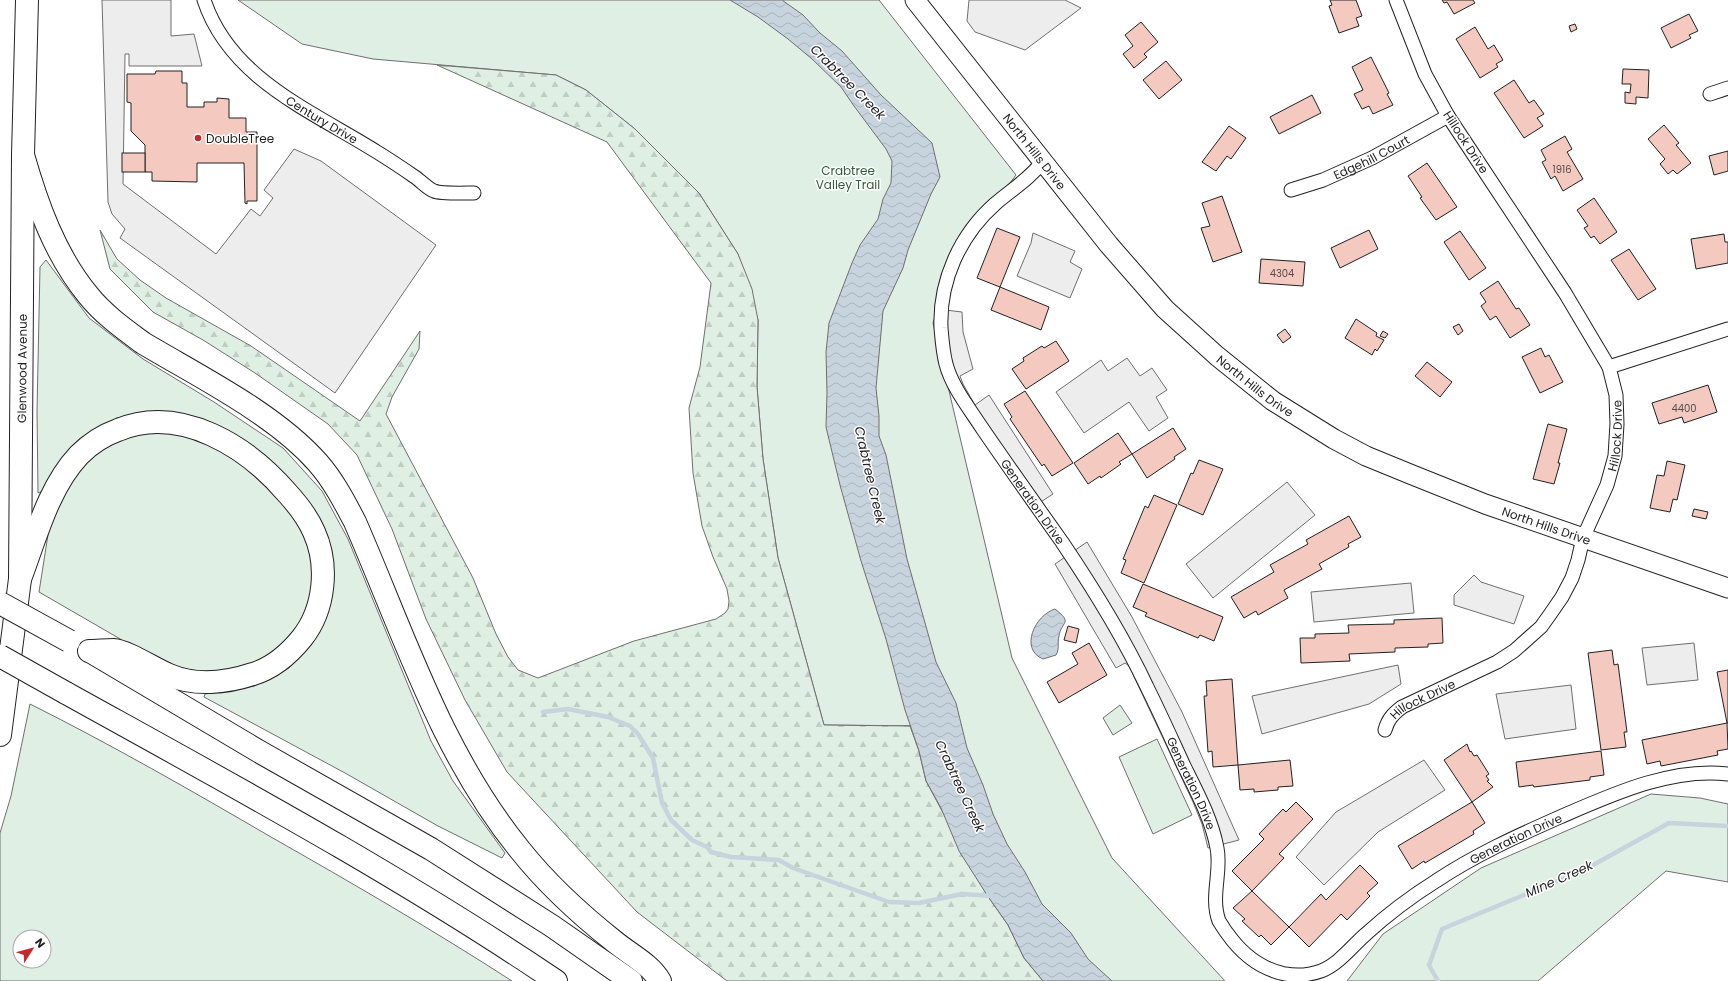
<svg xmlns="http://www.w3.org/2000/svg" width="1728" height="981" viewBox="0 0 1728 981" font-family="Poppins,sans-serif">
<defs>
<pattern id="forest-firs" width="22" height="20" patternUnits="userSpaceOnUse"><rect width="22" height="20" fill="#e0efe3"/><path d="M5 1l3.5 6h-7zM16 11l3.5 6h-7z" fill="#c0cdc2"/></pattern>
<pattern id="water-waves" width="16" height="10" patternUnits="userSpaceOnUse"><rect width="16" height="10" fill="#c7d3dd"/><path d="M0 5q4-4 8 0t8 0" fill="none" stroke="#abb5bd"/></pattern>
</defs>
<rect width="100%" height="100%" fill="#fff"/>
<!-- green -->
<g fill="#e0efe3" stroke="#6f6f6f" fill-rule="evenodd">
<polygon points="238,0 879,0 1016,175 976,228 953,266 933,323 1012,658 1112,858 1225,981 1081,981 1043,935 934,726 824,725 778,558 763,459 757,387 758,320 738,254 699,193 635,129 586,90 556,75 373,59 302,44"/>
<polygon points="46,260 89,318 143,359 214,402 283,448 322,491 348,539 431,741 453,781 505,853 502,858 438,826 345,773 204,697 205,694 254,686 289,668 323,623 321,529 220,429 161,411 116,418 68,454 45,490 38,493 37,411 40,267"/>
<polygon points="154,429 189,434 226,450 265,479 305,530 313,554 313,588 300,624 280,648 261,661 235,670 191,672 160,662 39,592 50,522 73,473 99,449 125,434"/>
<path d="M30,704C112,745 192,791 271,837C352,883 433,930 512,981H0V833L11,796ZM20,937H44V961H20Z"/>
<polygon points="1120,705 1132,723 1113,735 1103,718"/>
<polygon points="1157,739 1192,815 1153,834 1119,757"/>
<polygon points="1651,794 1700,798 1728,804 1728,882 1666,871 1538,981 1347,981 1383,934 1481,868"/>
</g>
<!-- forest -->
<polygon fill="url(#forest-firs)" stroke="#6f6f6f" points="437,65 556,75 586,90 635,129 699,193 738,254 752,289 758,320 757,387 763,459 778,558 824,725 910,726 919,751 926,781 987,895 1008,925 1024,958 1043,981 727,981 637,912 507,772 465,700 426,619 392,529 357,455 328,424 255,373 203,340 153,312 110,269 100,230 117,259 140,280 166,298 251,346 360,421 420,331 419,349 392,397 386,414 473,578 496,634 508,657 518,670 538,678 634,641 716,619 725,613 728,609 729,601 727,589 713,557 702,526 693,473 689,408 700,367 711,283 607,142"/>
<!-- parking -->
<g fill="#ededed" stroke="#6f6f6f">
<polygon points="102,0 171,0 171,36 194,34 202,66 129,66 129,54 125,54 123,184 216,254 251,209 260,216 273,198 264,190 294,149 321,161 436,245 335,393 120,238 125,229 112,214 108,202"/>
<polygon points="969,0 1065,0 1081,8 1025,50 975,32 967,21"/>
<polygon points="1033,233 1075,251 1070,262 1082,269 1070,298 1017,276 1031,243"/>
<polygon points="937,309 962,312 963,332 973,369 960,376 963,384 975,405 989,395 1053,494 1030,509 956,398"/>
<polygon points="1127,358 1140,376 1152,368 1167,390 1156,397 1168,418 1149,431 1129,402 1084,433 1056,392 1101,360 1108,371"/>
<polygon points="1287,482 1315,515 1213,598 1186,564"/>
<polygon points="1087,542 1132,617 1182,712 1239,840 1208,848 1202,824 1193,802 1129,666 1125,663 1116,668 1055,564"/>
<polygon points="1474,575 1481,582 1524,596 1514,624 1454,605 1454,595"/>
<polygon points="1411,583 1414,613 1314,622 1311,592"/>
<polygon points="1694,643 1698,680 1647,685 1642,648"/>
<polygon points="1398,665 1401,684 1369,704 1262,734 1252,696"/>
<polygon points="1571,685 1576,729 1505,739 1496,694"/>
<polygon points="1424,760 1445,790 1378,832 1324,885 1296,857 1336,812"/>
</g>
<!-- water -->
<g fill="url(#water-waves)" stroke="#6f6f6f">
<polygon points="730,0 782,0 803,15 820,33 842,51 881,95 932,143 940,177 931,194 908,250 903,268 883,311 876,388 879,416 879,436 886,455 907,559 936,662 956,703 967,748 983,785 993,814 1007,844 1025,872 1042,904 1071,933 1088,959 1112,981 1043,981 1024,958 1008,925 987,895 959,851 941,808 926,781 919,751 905,710 886,639 861,561 840,485 826,427 827,393 826,352 829,323 852,263 860,245 878,219 883,199 891,183 892,161 886,149 854,106 841,87 812,59 788,39 758,17"/>
<path d="M1055,609C1074,624 1061,621 1059,636C1057,643 1060,648 1056,655L1043,659C1019,649 1035,615 1055,609Z"/>
</g>
<g fill="none" stroke-linecap="round" stroke-linejoin="round">
<!-- stream -->
<g stroke="#c7d3dd" stroke-width="4.5">
<polyline points="543,712 568,709 608,717 630,726 638,734 653,758 662,803 671,820 692,840 707,847 711,852 731,857 779,860 793,868 889,902 919,903 962,894 993,896"/>
<polyline points="1438,981 1429,965 1442,929 1584,870 1669,823 1728,826"/>
</g>
</g>
<!-- building -->
<g fill="#f3c9c0" stroke="#222">
<polygon points="1330,0 1356,0 1362,16 1356,18 1359,26 1339,33 1329,6 1332,5"/>
<polygon points="1442,0 1473,0 1475,3 1454,14 1447,2 1444,3"/>
<polygon points="1689,14 1698,31 1689,35 1691,38 1671,48 1661,28"/>
<polygon points="1141,22 1158,42 1144,54 1147,57 1134,68 1123,54 1133,46 1125,35"/>
<polygon points="1575,24 1577,29 1571,32 1569,26"/>
<polygon points="1475,27 1488,49 1494,45 1503,60 1496,64 1498,67 1480,78 1456,39"/>
<polygon points="1371,57 1389,93 1387,94 1393,105 1373,114 1369,106 1362,109 1354,94 1363,90 1352,67"/>
<polygon points="1166,61 1182,80 1159,99 1143,80"/>
<polygon points="1623,69 1649,70 1648,98 1636,97 1636,104 1625,103 1625,92 1630,93 1631,84 1622,84"/>
<polygon points="156,71 182,71 182,83 187,83 187,107 204,107 204,102 217,102 217,98 229,99 229,118 246,118 246,132 257,132 257,201 247,201 247,204 245,203 244,163 197,163 197,182 152,181 152,172 145,172 145,145 131,131 131,103 127,102 127,74 155,74"/>
<polygon points="1514,80 1529,103 1534,100 1544,114 1537,118 1543,126 1524,138 1494,93"/>
<polygon points="1312,95 1321,113 1279,134 1270,117"/>
<polygon points="1664,125 1679,143 1676,145 1691,163 1677,174 1673,170 1668,174 1660,164 1665,159 1648,139"/>
<polygon points="1229,126 1246,138 1231,159 1227,156 1216,171 1202,162"/>
<polygon points="1565,136 1572,149 1567,152 1583,179 1563,191 1555,176 1551,179 1542,162 1546,160 1541,150"/>
<polygon points="1728,151 1728,171 1714,175 1709,156"/>
<rect x="122" y="153" width="23" height="19"/>
<polygon points="1427,163 1457,207 1436,220 1420,198 1422,197 1408,176"/>
<polygon points="1222,196 1242,252 1213,262 1201,228 1210,226 1202,203"/>
<polygon points="1594,198 1617,232 1600,244 1594,236 1591,238 1584,228 1588,226 1577,210"/>
<polygon points="997,228 1020,237 1000,287 977,278"/>
<polygon points="1369,230 1378,249 1340,268 1331,248"/>
<polygon points="1460,231 1486,268 1469,280 1444,242"/>
<polygon points="1724,234 1725,242 1728,242 1728,263 1696,269 1691,239"/>
<polygon points="1629,249 1656,289 1638,300 1611,260"/>
<polygon points="1261,259 1305,262 1303,286 1259,283"/>
<polygon points="1498,281 1516,309 1519,308 1530,325 1510,338 1496,316 1490,320 1481,306 1486,302 1480,293"/>
<polygon points="1000,287 1049,307 1041,330 991,310"/>
<polygon points="1356,319 1377,333 1376,336 1384,340 1377,351 1375,349 1372,355 1345,338"/>
<polygon points="1459,324 1463,331 1458,335 1453,327"/>
<polygon points="1285,329 1291,337 1283,343 1277,335"/>
<polygon points="1383,331 1388,334 1385,338 1380,336"/>
<polygon points="1056,341 1069,361 1026,389 1012,369 1024,361 1023,358 1042,346 1044,348"/>
<polygon points="1541,348 1545,357 1549,355 1563,382 1540,393 1522,357"/>
<polygon points="1427,362 1452,382 1440,397 1415,376"/>
<polygon points="1708,385 1717,412 1684,423 1682,417 1659,424 1652,403"/>
<polygon points="1025,391 1073,463 1052,476 1044,464 1042,466 1010,419 1012,417 1004,404"/>
<polygon points="1548,424 1567,429 1558,463 1560,463 1554,484 1533,479"/>
<polygon points="1173,428 1186,449 1174,457 1175,459 1147,478 1132,454"/>
<polygon points="1118,433 1132,454 1119,462 1121,464 1101,478 1100,476 1088,484 1074,463"/>
<polygon points="1199,460 1223,469 1203,515 1178,504 1191,473 1193,474"/>
<polygon points="1667,461 1685,465 1677,500 1673,499 1670,512 1650,508 1657,475 1664,476"/>
<polygon points="1154,495 1177,505 1144,583 1121,573 1126,560 1123,559 1145,506 1148,508"/>
<polygon points="1694,509 1708,512 1706,519 1692,516"/>
<polygon points="1349,516 1361,537 1348,544 1349,547 1319,564 1322,569 1284,590 1288,598 1258,615 1256,611 1244,618 1231,597 1274,572 1270,565 1308,544 1306,540"/>
<polygon points="1143,584 1223,617 1214,641 1200,635 1198,638 1145,616 1147,613 1133,607"/>
<polygon points="1442,618 1443,643 1428,644 1428,647 1395,648 1395,652 1349,654 1350,661 1301,663 1300,638 1315,638 1315,634 1349,633 1348,625 1394,624 1394,620"/>
<polygon points="1068,626 1079,629 1076,643 1064,640"/>
<polygon points="1089,643 1107,675 1059,703 1047,682 1078,664 1072,653"/>
<polygon points="1612,650 1614,665 1618,664 1627,732 1624,732 1626,747 1601,750 1588,653"/>
<polygon points="1728,670 1728,723 1727,723 1717,672"/>
<polygon points="1232,679 1238,765 1213,767 1212,751 1208,752 1204,696 1207,696 1206,681"/>
<polygon points="1727,723 1728,749 1717,751 1718,755 1661,766 1660,761 1647,764 1642,740"/>
<polygon points="1467,744 1470,752 1471,751 1474,756 1477,755 1489,774 1486,776 1489,780 1487,781 1493,787 1472,802 1444,760"/>
<polygon points="1601,751 1604,775 1590,777 1590,780 1534,787 1533,785 1519,787 1516,762"/>
<polygon points="1290,760 1293,786 1278,787 1278,790 1254,792 1254,789 1240,790 1238,765"/>
<polygon points="1296,802 1313,819 1279,854 1284,858 1252,891 1232,871 1264,839 1259,834 1283,809 1286,812"/>
<polygon points="1472,802 1485,823 1473,831 1474,834 1425,863 1424,861 1412,869 1398,846"/>
<polygon points="1360,865 1378,883 1367,893 1370,896 1347,920 1341,914 1309,947 1289,927 1321,894 1326,900"/>
<polygon points="1252,891 1289,927 1271,945 1261,935 1259,937 1242,921 1245,919 1233,908"/>
</g>
<g fill="none" stroke-linecap="round" stroke-linejoin="round">
<defs>
<g id="street">
<path id="s1" d="M204,0C230,79 312,111 377,152C390,160 402,168 415,177C421,181 428,189 434,191C441,194 465,193 474,193"/>
<polyline points="1710,94 1728,88"/>
<path id="s2" d="M1043,161C1030,179 1011,190 995,204C960,235 939,281 941,328C942,340 943,353 946,364C952,387 969,408 982,428C1008,466 1035,504 1062,542C1093,588 1123,636 1147,687C1160,713 1172,740 1184,766C1197,792 1212,820 1217,848C1222,871 1210,897 1219,921C1219,921 1226,932 1227,933C1241,953 1261,969 1285,974C1297,976 1310,975 1321,971C1339,964 1352,946 1366,934C1388,914 1412,896 1436,881C1475,855 1517,836 1560,817C1611,795 1671,767 1728,774"/>
<path id="s3" d="M1291,190L1323,180L1372,158L1448,116"/>
<polyline points="1609,367 1728,329"/>
<path id="s4" d="M1385,730C1388,719 1393,714 1402,707L1497,662L1514,651L1541,627L1551,613L1562,597L1572,578L1578,560L1583,538L1607,485L1615,456L1617,424L1616,395L1609,367L1565,293L1448,116L1425,74L1396,0"/>
</g>
<g id="secondary">
<path id="s5" d="M915,0L1109,245L1165,309L1217,356L1273,401L1334,439L1366,456L1410,474L1485,504L1728,588"/>
</g>
<g id="highway">
<path d="M23,155C37,204 55,255 88,295C103,314 124,329 143,343C200,377 275,414 318,463C333,480 344,501 355,522C404,634 441,753 520,850C547,884 581,915 615,942C631,955 650,964 660,981"/>
<path d="M20,579C36,537 48,488 79,455C90,444 104,435 118,430C181,404 248,447 288,494C298,505 308,518 314,532C329,565 325,609 302,638C289,654 273,668 253,674C226,683 195,686 169,675C154,669 128,651 113,650C105,650 97,651 89,651"/>
<polyline points="93,653 260,752 431,849 552,926 631,981"/>
<path d="M66,693C232,785 399,875 556,981"/>
<path id="s6" d="M0,735L20,579L23,155L27,0"/>
</g>
</defs>
<!-- street casing -->
<use href="#street" stroke="#222" stroke-width="15"/>
<!-- secondary casing -->
<use href="#secondary" stroke="#222" stroke-width="21"/>
<!-- highway casing -->
<use href="#highway" stroke="#222" stroke-width="24"/>
<!-- street -->
<use href="#street" stroke="#fff" stroke-width="13"/>
<!-- secondary -->
<use href="#secondary" stroke="#fff" stroke-width="19"/>
<!-- highway -->
<use href="#highway" stroke="#fff" stroke-width="22"/>
<defs>
<g id="highway-bridge">
<polyline points="0,603 69,641"/>
<polyline points="0,656 66,693"/>
</g>
</defs>
<!-- highway-bridge casing -->
<use href="#highway-bridge" stroke="#222" stroke-width="24" stroke-linecap="butt"/>
<!-- highway-bridge -->
<use href="#highway-bridge" stroke="#fff" stroke-width="22"/>
</g>
<!-- markers -->
<circle fill="#c62828" stroke="#fff" stroke-width="1.5" cx="198" cy="138" r="4"/>
<g text-anchor="middle" dominant-baseline="central" stroke-width="3" stroke-linejoin="round" paint-order="stroke">
<!-- number labels -->
<g font-size="10" fill="#564c4a">
<text x="1562" y="169">1916</text>
<text x="1282" y="273">4304</text>
<text x="1684" y="408">4400</text>
</g>
<!-- street labels -->
<g font-size="12" fill="#222" stroke="#fff">
<text stroke="none"><textPath href="#s1" startOffset="172">Century Drive</textPath></text>
<text transform="translate(1466 142) rotate(57)">Hillock Drive</text>
<text stroke="none"><textPath href="#s5" startOffset="193">North Hills Drive</textPath></text>
<text stroke="none"><textPath href="#s3" startOffset="87">Edgehill Court</textPath></text>
<text stroke="none"><textPath href="#s6" startOffset="368">Glenwood Avenue</textPath></text>
<text stroke="none"><textPath href="#s5" startOffset="516">North Hills Drive</textPath></text>
<text stroke="none"><textPath href="#s4" startOffset="399">Hillock Drive</textPath></text>
<text stroke="none"><textPath href="#s2" startOffset="404">Generation Drive</textPath></text>
<text stroke="none"><textPath href="#s5" startOffset="841">North Hills Drive</textPath></text>
<text stroke="none"><textPath href="#s4" startOffset="51">Hillock Drive</textPath></text>
<text stroke="none"><textPath href="#s2" startOffset="728">Generation Drive</textPath></text>
<text stroke="none"><textPath href="#s2" startOffset="1232">Generation Drive</textPath></text>
</g>
<!-- poi labels -->
<g font-size="12" fill="#222" stroke="#fff" text-anchor="start">
<text x="206" y="138">DoubleTree</text>
</g>
<!-- park labels -->
<g font-size="12" fill="#2f5e38" stroke="#fff">
<text x="848" y="170">Crabtree<tspan x="848" dy="14">Valley Trail</tspan></text>
</g>
<!-- water labels -->
<g font-size="13" font-style="italic" fill="#222" stroke="#fff">
<text transform="translate(848 82) rotate(45)">Crabtree Creek</text>
<text transform="translate(870 475) rotate(77)">Crabtree Creek</text>
<text transform="translate(960 786) rotate(65)">Crabtree Creek</text>
<text transform="translate(1559 879) rotate(-24)">Mine Creek</text>
</g>
</g>
<!-- north arrow -->
<g transform="translate(32 949) rotate(54)"><circle r="19" fill="#ffffff" stroke="#a7a7a7"/>
<path d="M0-3L7 15L0 10L-7 15Z" fill="#c62828"/>
<text y="-6" font-size="11" font-weight="bold" text-anchor="middle" fill="#222222">N</text>
</g>
</svg>
